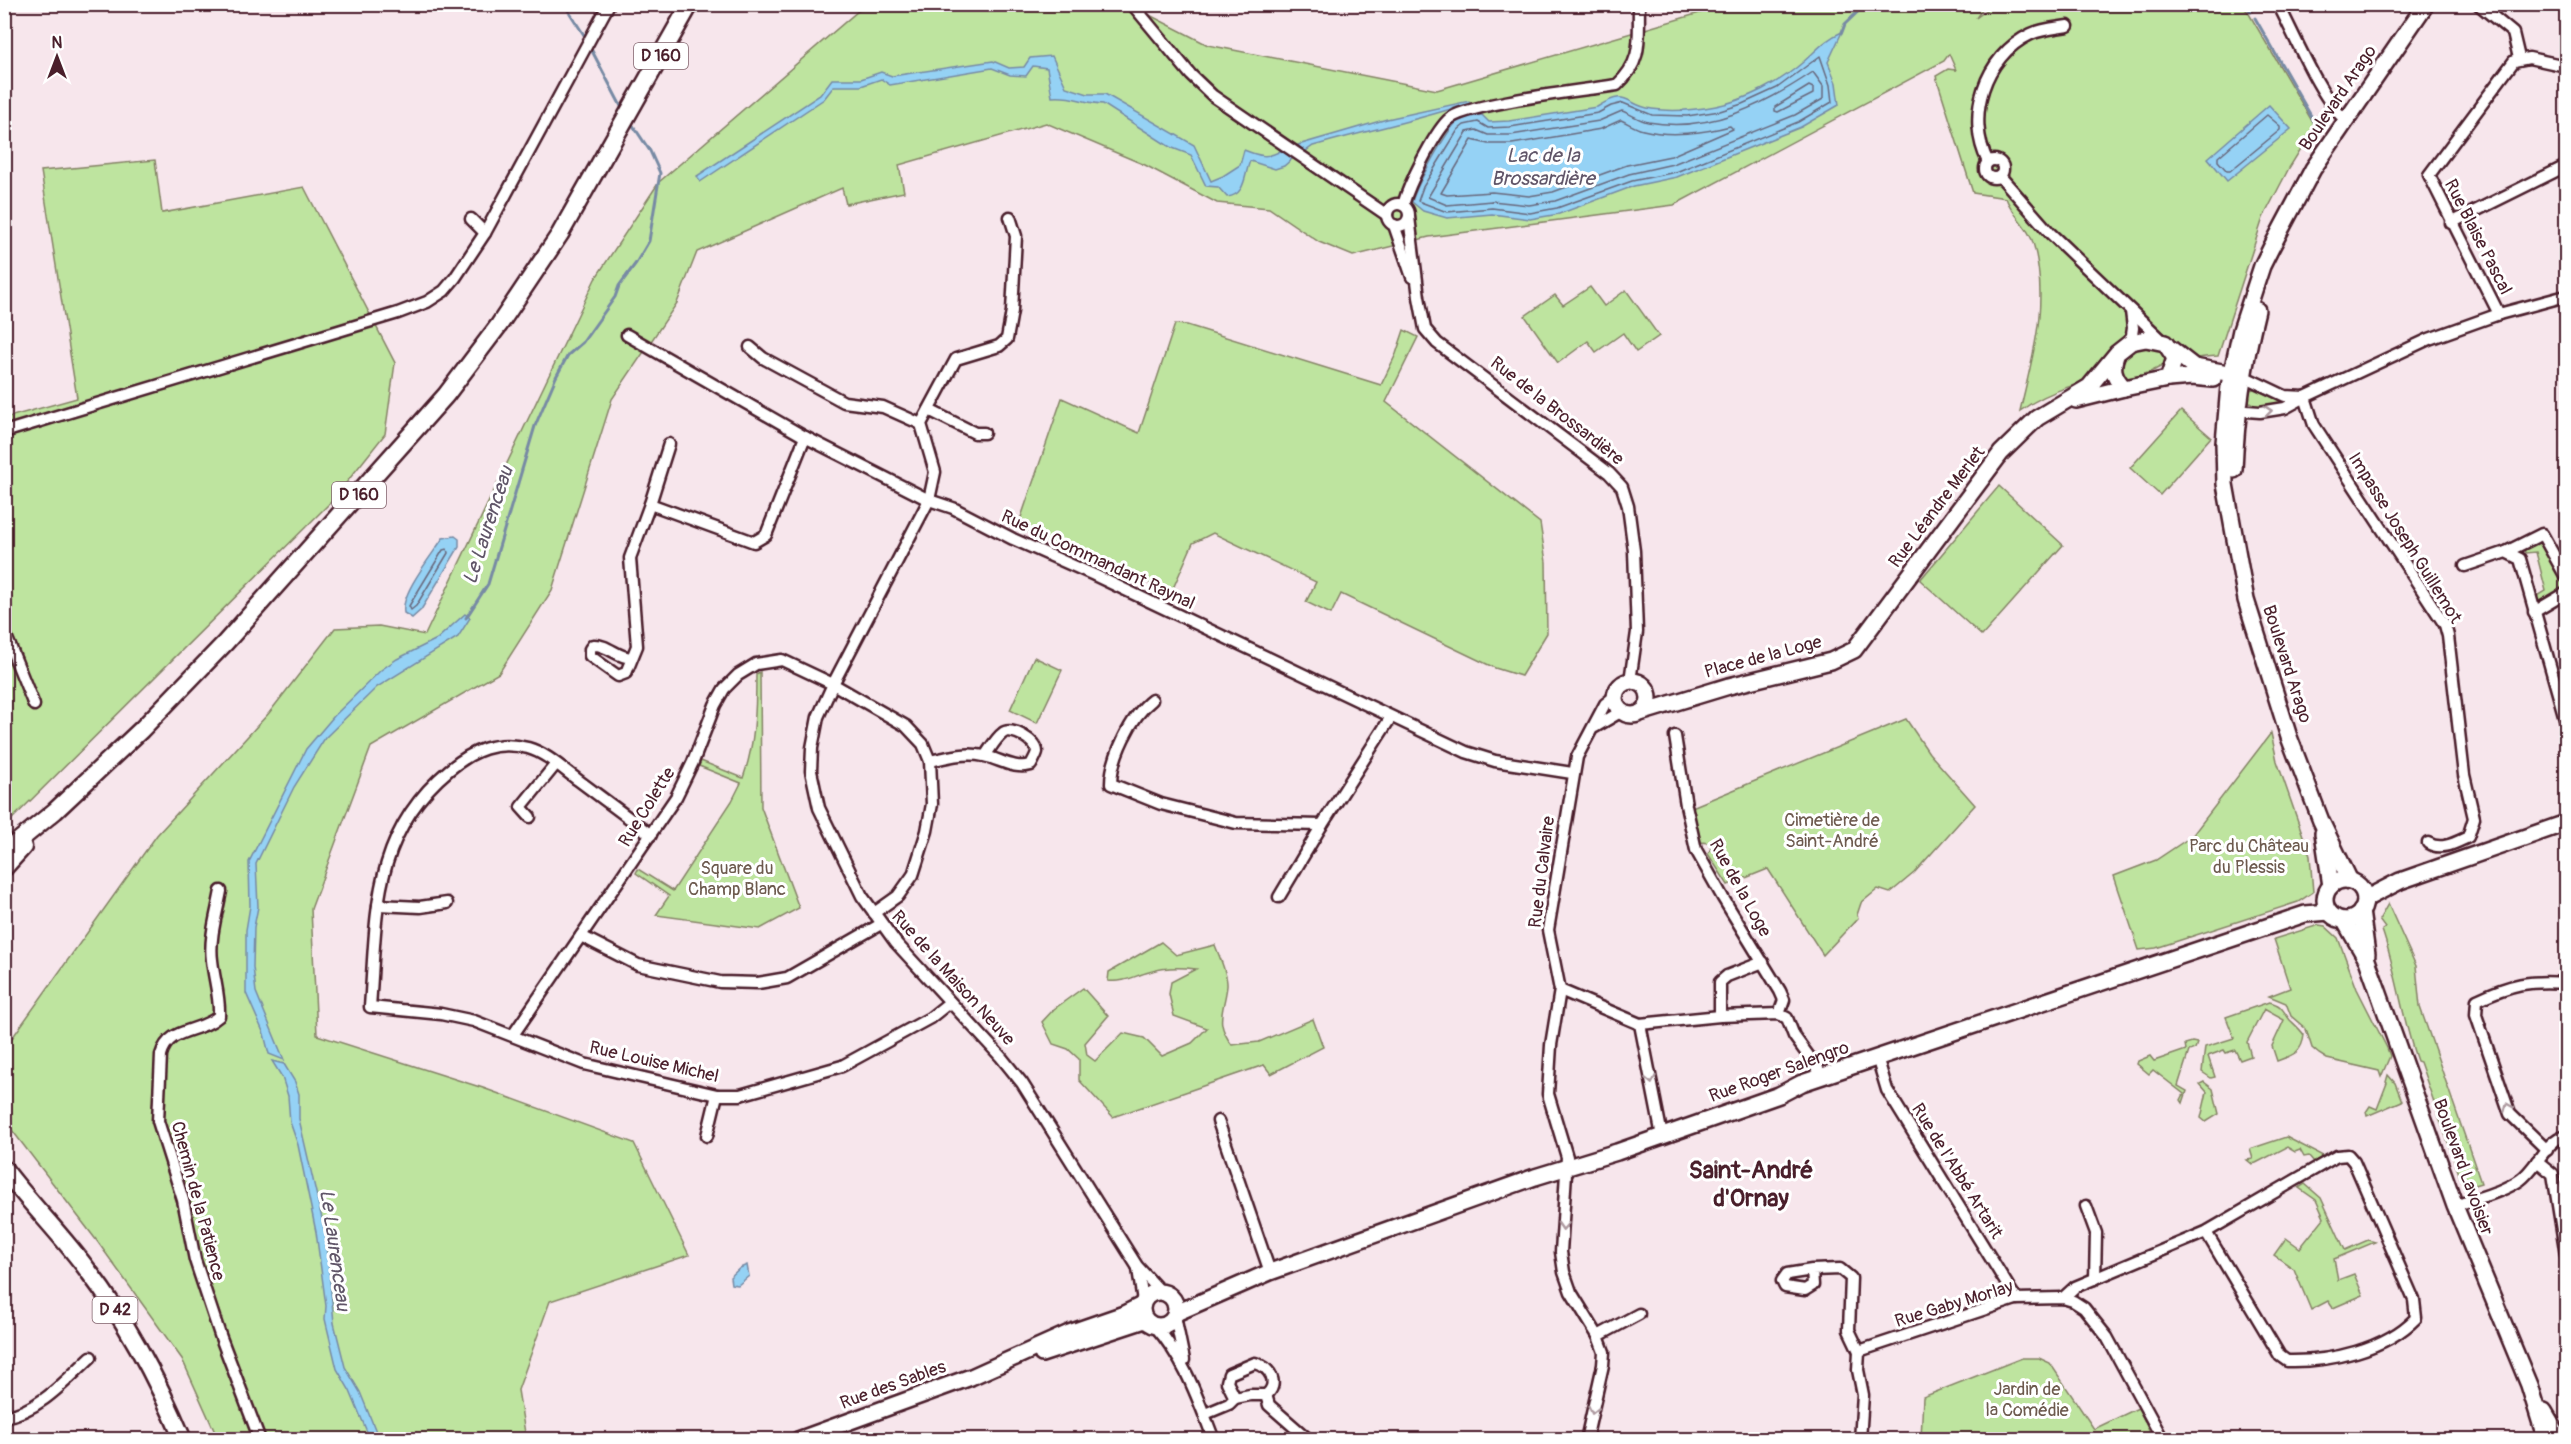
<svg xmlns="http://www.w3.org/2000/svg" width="2571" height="1444" viewBox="0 0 2571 1444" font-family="Pangolin,sans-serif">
<rect width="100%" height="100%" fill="#f7e6ec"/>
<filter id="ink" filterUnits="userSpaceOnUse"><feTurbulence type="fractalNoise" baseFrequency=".0167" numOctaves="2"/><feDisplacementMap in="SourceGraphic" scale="12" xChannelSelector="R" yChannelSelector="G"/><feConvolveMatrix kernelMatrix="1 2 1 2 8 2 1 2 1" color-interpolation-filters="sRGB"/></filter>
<g filter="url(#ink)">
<!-- green -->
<g fill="#bee49f" stroke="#848265" stroke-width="1.5">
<path d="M877,4L1130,5L1208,45L1437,90L1703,12L1756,5H1985L1976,18L1993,5H2241L2248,12L2315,126L2289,168L2263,218L2218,356C2204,357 2176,359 2164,365C2152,372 2138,378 2123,379L2119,374C2083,382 2050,389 2020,411C2033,355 2049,304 2034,246C2030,228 2012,215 2006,198L1973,193L1936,76L1948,69L1956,70L1949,54L1944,61L1674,205L1429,237L1353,256L1319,242L1269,208L1217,203L1145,165L1046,123L899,165L904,192L846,204L842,188L697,252L677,303L612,399L552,590L499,673L371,747L311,909L317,1035L483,1088L634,1143L689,1255L550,1301L518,1390L526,1439H218L182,1359L97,1241L5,1121V1048L157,835L269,713L335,628L379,626L425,635L595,279L659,182L858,11Z"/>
<polygon points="155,160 162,213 304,187 395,363 385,434 331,502 5,826 5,418 77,398 41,171"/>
<polygon points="1590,287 1604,306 1626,290 1659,336 1636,352 1623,333 1596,352 1588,341 1558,363 1525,316 1555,295 1563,305"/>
<polygon points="1175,324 1187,325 1381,385 1396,354 1404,330 1418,337 1386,402 1540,523 1546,562 1547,633 1521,676 1495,668 1341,594 1331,614 1306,602 1316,582 1213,533 1193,543 1171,593 1062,543 1059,547 1026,531 1024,533 1017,529 1062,398 1139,433"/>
<path d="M2254,389L2287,404C2273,407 2256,412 2246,398L2249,390Z"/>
<polygon points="2181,411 2211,437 2160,495 2130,468"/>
<polygon points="1999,486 2063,545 1982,636 1920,580"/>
<polygon points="2541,540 2566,584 2566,589 2543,603 2539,602 2536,597 2546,591 2536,552 2525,553 2524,548"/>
<polygon points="1034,657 1062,670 1037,723 1010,710"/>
<path d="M760,672L761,807L799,908L760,929L656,915L669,896L636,873L638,869L673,891L732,801L741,783L699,766L701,761L743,778C755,744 756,711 756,674Z"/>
<polygon points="1906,719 1929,753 1975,805 1914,873 1890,893 1878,889 1861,903 1857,915 1858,918 1823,955 1768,869 1728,885 1708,854 1711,848 1708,843 1701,842 1692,807"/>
<polygon points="2271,733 2277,761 2310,856 2313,892 2298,902 2156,948 2139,950 2114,876 2156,860 2192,836"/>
<path d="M2388,904L2416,966L2420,1007L2481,1183L2464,1188L2420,1062L2417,1061C2402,1018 2397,973 2382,930L2385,928L2379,920Z"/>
<polygon points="2319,925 2325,926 2338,938 2357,989 2387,1048 2390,1056 2381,1077 2379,1071 2327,1059 2319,1054 2312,1048 2306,1029 2291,1016 2286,1003 2269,996 2290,988 2274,939"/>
<path d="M1161,942L1176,955L1215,945C1219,956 1228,974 1227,986C1224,1012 1214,1021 1232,1045L1259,1042L1313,1019L1323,1047L1271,1074L1264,1065L1113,1117L1079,1080V1059L1068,1049L1053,1044L1042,1022L1054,1009L1083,988L1108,1016L1085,1043L1087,1055L1095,1061L1123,1033L1144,1038L1162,1056L1192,1043L1207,1028L1174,1016L1169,994L1171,982L1196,969C1180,967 1164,967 1149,972C1134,976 1124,983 1108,981L1109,972Z"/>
<path d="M2269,1002C2283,1005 2282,1010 2290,1020C2295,1025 2300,1029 2304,1035C2302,1053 2293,1055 2277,1061L2272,1046L2284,1020L2264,1009L2247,1042L2251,1056L2240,1060L2235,1050L2226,1053L2224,1050L2208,1056L2215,1077L2211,1078L2202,1072L2205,1047L2234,1038L2226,1017Z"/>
<polygon points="2192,1042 2197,1043 2195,1049 2189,1051 2178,1086 2187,1091 2183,1103 2181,1100 2184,1094 2153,1070 2149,1074 2137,1064 2138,1061 2150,1056 2154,1061 2186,1050 2185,1044"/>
<polygon points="2388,1075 2395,1083 2402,1101 2367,1116 2366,1112 2370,1106 2377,1109 2387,1083 2386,1082"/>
<polygon points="2204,1082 2213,1089 2219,1114 2206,1122 2201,1118 2207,1092 2200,1084"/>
<polygon points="2286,1137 2323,1156 2322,1158 2314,1162 2309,1156 2304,1157 2300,1150 2295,1152 2287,1147 2256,1163 2252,1164 2247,1160 2253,1159 2250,1149"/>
<polygon points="2305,1184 2321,1198 2345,1250 2368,1240 2375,1242 2334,1259 2338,1280 2354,1274 2363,1295 2333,1308 2328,1301 2311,1310 2294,1269 2274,1255 2286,1238 2300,1248 2324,1218 2316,1200 2299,1188"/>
<polygon points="2022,1358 2039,1358 2050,1363 2094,1429 2138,1408 2153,1439 1921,1439 1923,1397"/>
</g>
<!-- water -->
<g fill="#95d2f5" stroke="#778aa4" stroke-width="1.5">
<path d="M1842,32L1828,62L1836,83L1839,105L1801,127L1677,177L1634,186L1559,214L1530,219L1492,214L1447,218L1423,211L1412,202C1415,188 1448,127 1459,120C1466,116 1475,116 1482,115L1489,122L1509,121L1597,107C1629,87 1624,105 1652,109C1673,112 1695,110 1716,106C1746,100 1779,83 1802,63C1816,51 1825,39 1842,32Z"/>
<path d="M1052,56L1066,87L1088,94H1105L1194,145L1211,181L1223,176L1240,165L1244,150C1259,156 1268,159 1282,150L1293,158L1284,166L1275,169L1250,161C1244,175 1246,195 1227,197L1218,187L1206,186L1191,155L1170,147L1103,104C1083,103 1073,95 1052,97L1047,68L1033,66L1026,76L1010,75L992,68L890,85L881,79L861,86H834L824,99L700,182L697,176L820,95L832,79H861L881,72L892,76L993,61L1009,68L1024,67L1030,58Z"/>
<path d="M1469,101L1470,103C1419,120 1365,131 1313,146L1303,153L1296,148L1298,145L1387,119Z"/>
<polygon points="2269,105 2291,129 2227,181 2208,158"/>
<path d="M455,536L459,539V547L421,610L412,618L404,613C400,594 432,555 443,538Z"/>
<polygon points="465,614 470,618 458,637 377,687 325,738 294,787 256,864 258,907 254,927 253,967 256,992 284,1060 269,1054 264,1034 246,993 246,930 250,906 249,862 306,749 334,716 381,670 397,659 437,639"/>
<polygon points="272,1061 284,1064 295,1082 299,1094 299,1119 326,1236 334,1323 345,1367 360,1392 379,1439 370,1439 350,1391 337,1369 325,1319 326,1306 316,1232 298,1145 290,1122 288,1096 282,1077"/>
<polygon points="747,1265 749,1276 738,1285 731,1284 730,1277 740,1268"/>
</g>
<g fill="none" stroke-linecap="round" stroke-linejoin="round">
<!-- shore -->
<g stroke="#68677c" stroke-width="1.5">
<polygon points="1820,56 1830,85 1832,102 1798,122 1676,172 1632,181 1557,208 1530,213 1492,208 1447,212 1418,201 1423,187 1458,130 1464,125 1478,122 1488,128 1510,127 1598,113 1611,106 1623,103 1652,115 1687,116 1720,111 1742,104 1777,88"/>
<path d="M1813,72L1823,86V99L1795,115L1673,164L1629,174L1555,201L1529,205L1492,201L1447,205L1428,197L1467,132L1476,130L1488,135H1511L1599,121L1622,111C1631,114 1639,120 1648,122C1710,133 1764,105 1813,72Z"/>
<polygon points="1809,86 1813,88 1813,94 1778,112 1775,111 1775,107"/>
<polygon points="2267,115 2280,126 2280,130 2230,171 2227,171 2218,161 2218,157"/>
<path d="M1621,120C1628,123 1635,128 1643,130C1669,137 1704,133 1730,126L1733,129L1671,156L1627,165L1553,192L1529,196L1492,192L1447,195L1441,193L1472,140L1488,144H1512L1601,129Z"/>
<polygon points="447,549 448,553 416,606 411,610 409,606 443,550"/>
</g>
<!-- stream -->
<g stroke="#778aa4" stroke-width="3">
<polyline points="564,4 586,38"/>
<polyline points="2245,4 2251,12"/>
<polyline points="2255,18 2315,123"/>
<polyline points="1842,32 1845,24 1866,4"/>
<polyline points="590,47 623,110"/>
<polyline points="466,618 488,584 535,426 556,377 568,355 583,342 615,297 619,286 636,263 649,241 660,173 650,151 630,121"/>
</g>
<defs>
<g id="street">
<polyline points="1132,4 1191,75 1213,96 1387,215"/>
<path d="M2278,4C2293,32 2323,104 2346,120"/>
<polyline points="2478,4 2513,33 2519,58"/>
<circle cx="1994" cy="169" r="9"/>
<path d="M1988,162C1965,117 1984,56 2031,34C2042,29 2056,28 2068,26"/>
<polyline points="2000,176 2050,233 2164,342"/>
<circle cx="1398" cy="215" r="11"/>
<path d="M1403,205C1409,184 1433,135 1448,120C1465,103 1587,90 1617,85C1644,60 1638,38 1639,4"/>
<polyline points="1010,217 1016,236 1012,311 1007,339 999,346 956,359 921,424 935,472 929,500 833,684 818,717 812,748 811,771 819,808 862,896 896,943 1001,1057 1022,1083 1137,1266 1161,1292"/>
<polyline points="1409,217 1419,297 1425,329 1437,343 1609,473 1622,487 1628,506 1634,551 1637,632 1630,681"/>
<polyline points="471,219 485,233"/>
<polyline points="2451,223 2566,166"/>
<polyline points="1394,225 1412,277"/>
<polyline points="2499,314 2429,175 2514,61 2529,58 2566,66"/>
<polyline points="627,335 805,437 929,500 953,508 1013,539 1094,575 1466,752 1495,761 1572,773"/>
<polyline points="2131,342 2133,328 2131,311"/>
<polyline points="750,347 763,358 844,402 883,407 921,424"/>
<polyline points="2245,377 2285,396 2304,397"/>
<path d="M2305,397L2314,425L2445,625L2448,636L2464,775L2474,818L2468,837C2455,843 2441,851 2428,843"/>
<polyline points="929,410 975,433 984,433"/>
<polyline points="2233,410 2260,412 2285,408 2305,397 2429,339 2499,314 2566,296"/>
<polyline points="4,432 398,313 427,302 444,291 455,278 485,233 609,4"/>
<polyline points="650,504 669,444"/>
<polyline points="2506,552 2542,534 2566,577"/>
<polyline points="2465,566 2506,552 2520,559 2566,722"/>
<polyline points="2534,612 2566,593"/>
<polyline points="4,631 34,705"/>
<path d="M632,658C617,658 608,644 593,645L590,649V656L618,676L626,673L637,646L630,558L650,504L754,542L766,535L805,437"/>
<path d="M1152,700C1131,716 1111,758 1111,784L1161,804L1236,823L1322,825L1391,717"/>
<polyline points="1595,727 1622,711"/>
<polyline points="1675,736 1686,805 1696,850 1723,898 1780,991 1784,1000 1779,1014"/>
<path d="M930,761C948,757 965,752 984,756C1000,759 1014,770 1031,765C1033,761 1036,756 1037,752C1037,741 1011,726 1003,733C996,738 990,749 985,756"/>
<polyline points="530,817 521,807 556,764"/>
<path d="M651,835C627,816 602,798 578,780C563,769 546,753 528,748C496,740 473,750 449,770C371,835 377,915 370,1007L441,1014L474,1021L584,1064L717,1095H740L842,1066L930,1018L950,1002"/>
<path d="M221,891C217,913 209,938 212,960C214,980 220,996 219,1016C199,1034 169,1026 161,1055L158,1121L183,1200L195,1260L220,1335L260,1440"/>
<polyline points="1279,897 1322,825"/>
<polyline points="378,905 420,907 447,903"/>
<polyline points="581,936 638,965 720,982 758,983 787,978 881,924"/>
<polyline points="1560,990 1640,1024 1720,1016 1779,1014 1787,1018 1794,1036 1823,1076"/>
<polyline points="1720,1016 1720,982 1727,976 1763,962"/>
<polyline points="1640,1024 1662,1136"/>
<polyline points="513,1035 676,797 693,762 715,705 724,689 738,675 756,664 782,660 833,684 906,726 923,744 930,761 932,804 927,831 913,875 898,896 874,913"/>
<polyline points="1877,1057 1887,1090 2016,1299"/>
<polyline points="1218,1121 1270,1272"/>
<polyline points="707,1136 717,1095"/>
<path d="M2547,1150L2510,1114L2476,1015L2477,1000C2511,984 2529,980 2566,983"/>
<polyline points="2537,1161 2553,1174 2566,1255"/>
<polyline points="2086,1206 2096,1233 2095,1279"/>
<path d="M2455,1206C2476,1198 2501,1193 2520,1180C2537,1168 2546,1140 2566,1135"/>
<polyline points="1138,1269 1143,1301"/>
<polyline points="1812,1270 1813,1285 1805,1290 1785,1287 1782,1281 1787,1274 1812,1270 1840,1269 1851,1278 1849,1330 1859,1351"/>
<path d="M2063,1298L2075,1287L2206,1232L2337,1156L2348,1155L2354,1162L2414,1300L2416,1318C2385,1350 2330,1362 2287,1361L2280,1356L2206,1232"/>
<polyline points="1175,1316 1184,1360"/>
<path d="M1155,1326C1185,1360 1198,1399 1214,1440"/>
<polyline points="1598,1336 1639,1314"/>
<polyline points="1859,1351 2016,1299 2063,1298 2073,1301 2084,1308 2107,1337 2163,1440"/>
<polyline points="1859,1351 1858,1370 1863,1395 1860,1440"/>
<path d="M1255,1363C1270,1367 1280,1384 1266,1395H1250L1235,1398L1227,1382L1229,1374Z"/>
<polyline points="1266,1395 1269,1405 1309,1440"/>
<polyline points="1205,1414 1229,1404 1235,1398"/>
<path d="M4,1417C40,1411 66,1380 91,1357"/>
<polyline points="1586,1440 1603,1365 1604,1352 1598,1336 1571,1292 1564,1272 1561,1252 1567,1157 1548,1094 1551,1045 1560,990 1548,930 1577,757 1605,704 1615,696"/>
</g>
<g id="secondary">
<polyline points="2171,349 2194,367 2239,375"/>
<polyline points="2168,379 2192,377 2213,379"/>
<polyline points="2076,400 2124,388"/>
<path d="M2234,470C2236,417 2244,362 2257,310"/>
<circle cx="1632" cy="698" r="17"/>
<path d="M1640,713L1729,686L1831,661L1854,650L2001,453L2037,418L2089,387L2117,353L2131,342L2146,339L2165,343L2175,358L2168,379L2124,388C2113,376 2111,368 2117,353"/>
<polyline points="2323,833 2331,886"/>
<circle cx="2345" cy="900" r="20"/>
<polyline points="2350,881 2321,821 2289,737 2246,600 2225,484 2224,443 2229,386 2241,330 2262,266 2271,248 2313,169 2426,4"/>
<polyline points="2365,899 2400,881 2566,823"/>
<polyline points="2361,911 2367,954"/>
<polyline points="2344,920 2367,960 2455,1206 2529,1385 2546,1440"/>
<circle cx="1159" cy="1309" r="17"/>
<polyline points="1176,1313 1270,1272 1535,1177 1617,1152 1779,1095 1802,1083 2305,914 2329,912"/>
<polyline points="1042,1354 1145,1320"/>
<polyline points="2544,1411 2561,1440"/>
<polyline points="798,1440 971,1377 1069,1333 1124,1314 1142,1305"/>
</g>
<g id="primary">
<polyline points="4,853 55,811 141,730 225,643 446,395 499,325 560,234 690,4"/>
<polyline points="4,868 23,847"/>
<path d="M4,1169C31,1205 63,1236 89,1272C128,1323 158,1381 183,1440"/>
</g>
</defs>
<!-- street casing -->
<use href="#street" stroke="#4a1f2b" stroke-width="15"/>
<!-- secondary casing -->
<use href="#secondary" stroke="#4a1f2b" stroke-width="20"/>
<!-- primary casing -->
<use href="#primary" stroke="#4a1f2b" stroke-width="21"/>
<!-- street -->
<use href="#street" stroke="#fff" stroke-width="10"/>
<!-- secondary -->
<use href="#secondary" stroke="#fff" stroke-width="15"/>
<!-- primary -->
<use href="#primary" stroke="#fff" stroke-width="16"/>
</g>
<!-- one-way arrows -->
<defs><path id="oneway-chevron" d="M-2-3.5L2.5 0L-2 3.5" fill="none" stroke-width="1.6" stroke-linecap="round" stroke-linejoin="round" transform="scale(1.5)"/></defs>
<g stroke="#ae9aa0">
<use href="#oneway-chevron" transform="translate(2268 411) rotate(-6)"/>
<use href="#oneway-chevron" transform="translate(1651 1080) rotate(79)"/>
<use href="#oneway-chevron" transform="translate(2508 1107) rotate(-113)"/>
<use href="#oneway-chevron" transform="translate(1563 1226) rotate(93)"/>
<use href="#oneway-chevron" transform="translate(1593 1410) rotate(103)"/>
</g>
</g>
<g text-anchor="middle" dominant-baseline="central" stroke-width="6" stroke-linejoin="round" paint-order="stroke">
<!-- shield labels -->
<g fill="#fff" stroke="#80626b" stroke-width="1.5">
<rect x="634" y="43" width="54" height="26" rx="4.5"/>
<rect x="332" y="482" width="54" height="26" rx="4.5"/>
<rect x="92.5" y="1297" width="45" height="26" rx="4.5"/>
</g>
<g font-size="16" font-weight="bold" fill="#4a1f2b">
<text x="661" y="56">D 160</text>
<text x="359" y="495">D 160</text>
<text x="115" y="1310">D 42</text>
</g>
<!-- street labels -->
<g font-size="18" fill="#4a1f2b" stroke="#fff">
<text transform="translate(2338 98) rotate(-56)">Boulevard Arago</text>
<text transform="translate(2478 237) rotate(63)">Rue Blaise Pascal</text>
<text transform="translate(1557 411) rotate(38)">Rue de la Brossardière</text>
<text transform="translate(1937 507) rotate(-53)">Rue Léandre Merlet</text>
<text transform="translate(2405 538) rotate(58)">Impasse Joseph Guillemot</text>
<text transform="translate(1098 560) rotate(25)">Rue du Commandant Raynal</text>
<text transform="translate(1763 657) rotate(-15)">Place de la Loge</text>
<text transform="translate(2287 664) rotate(72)">Boulevard Arago</text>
<text transform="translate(647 807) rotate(-58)">Rue Colette</text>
<text transform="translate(1542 872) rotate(-83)">Rue du Calvaire</text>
<text transform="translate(1740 888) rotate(61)">Rue de la Loge</text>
<text transform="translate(953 978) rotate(48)">Rue de la Maison Neuve</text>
<text transform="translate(654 1062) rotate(13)">Rue Louise Michel</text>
<text transform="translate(1779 1072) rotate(-20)">Rue Roger Salengro</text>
<text transform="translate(2463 1167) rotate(70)">Boulevard Lavoisier</text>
<text transform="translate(1957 1171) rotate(58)">Rue de l'Abbé Artarit</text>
<text transform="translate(198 1201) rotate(75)">Chemin de la Patience</text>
<text transform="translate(1954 1304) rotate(-17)">Rue Gaby Morlay</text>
<text transform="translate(893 1385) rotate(-20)">Rue des Sables</text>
</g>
<!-- park labels -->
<g font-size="18" fill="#6d5a4e" stroke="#fff">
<text x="1832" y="820">Cimetière de<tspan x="1832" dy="21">Saint-André</tspan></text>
<text x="2249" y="846">Parc du Château<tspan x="2249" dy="21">du Plessis</tspan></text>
<text x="737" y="868">Square du<tspan x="737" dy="21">Champ Blanc</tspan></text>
<text x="2027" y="1389">Jardin de<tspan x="2027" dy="21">la Comédie</tspan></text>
</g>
<!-- water labels -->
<g font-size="20" font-style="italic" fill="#605568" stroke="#fff">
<text x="1543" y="155">Lac de la<tspan x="1543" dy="23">Brossardière</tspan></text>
<text transform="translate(488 525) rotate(-72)">Le Laurenceau</text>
<text transform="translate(335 1250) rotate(82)">Le Laurenceau</text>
</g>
<!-- district labels -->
<g font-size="24" font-weight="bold" fill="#4a1f2b" stroke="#fff">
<text x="1751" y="1170">Saint-André<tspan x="1751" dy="28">d'Ornay</tspan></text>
</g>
</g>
<!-- margin -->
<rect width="2571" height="1444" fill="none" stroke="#fff" stroke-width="24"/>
<rect x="12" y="12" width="2547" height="1420" fill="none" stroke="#4a1f2b" stroke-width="2" filter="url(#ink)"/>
<!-- north arrow -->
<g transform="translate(57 57)" stroke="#ffffff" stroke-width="4.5" paint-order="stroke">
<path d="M0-4.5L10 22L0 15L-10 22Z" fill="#4a1f2b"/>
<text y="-9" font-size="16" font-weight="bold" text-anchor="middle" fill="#4a1f2b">N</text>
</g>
</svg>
